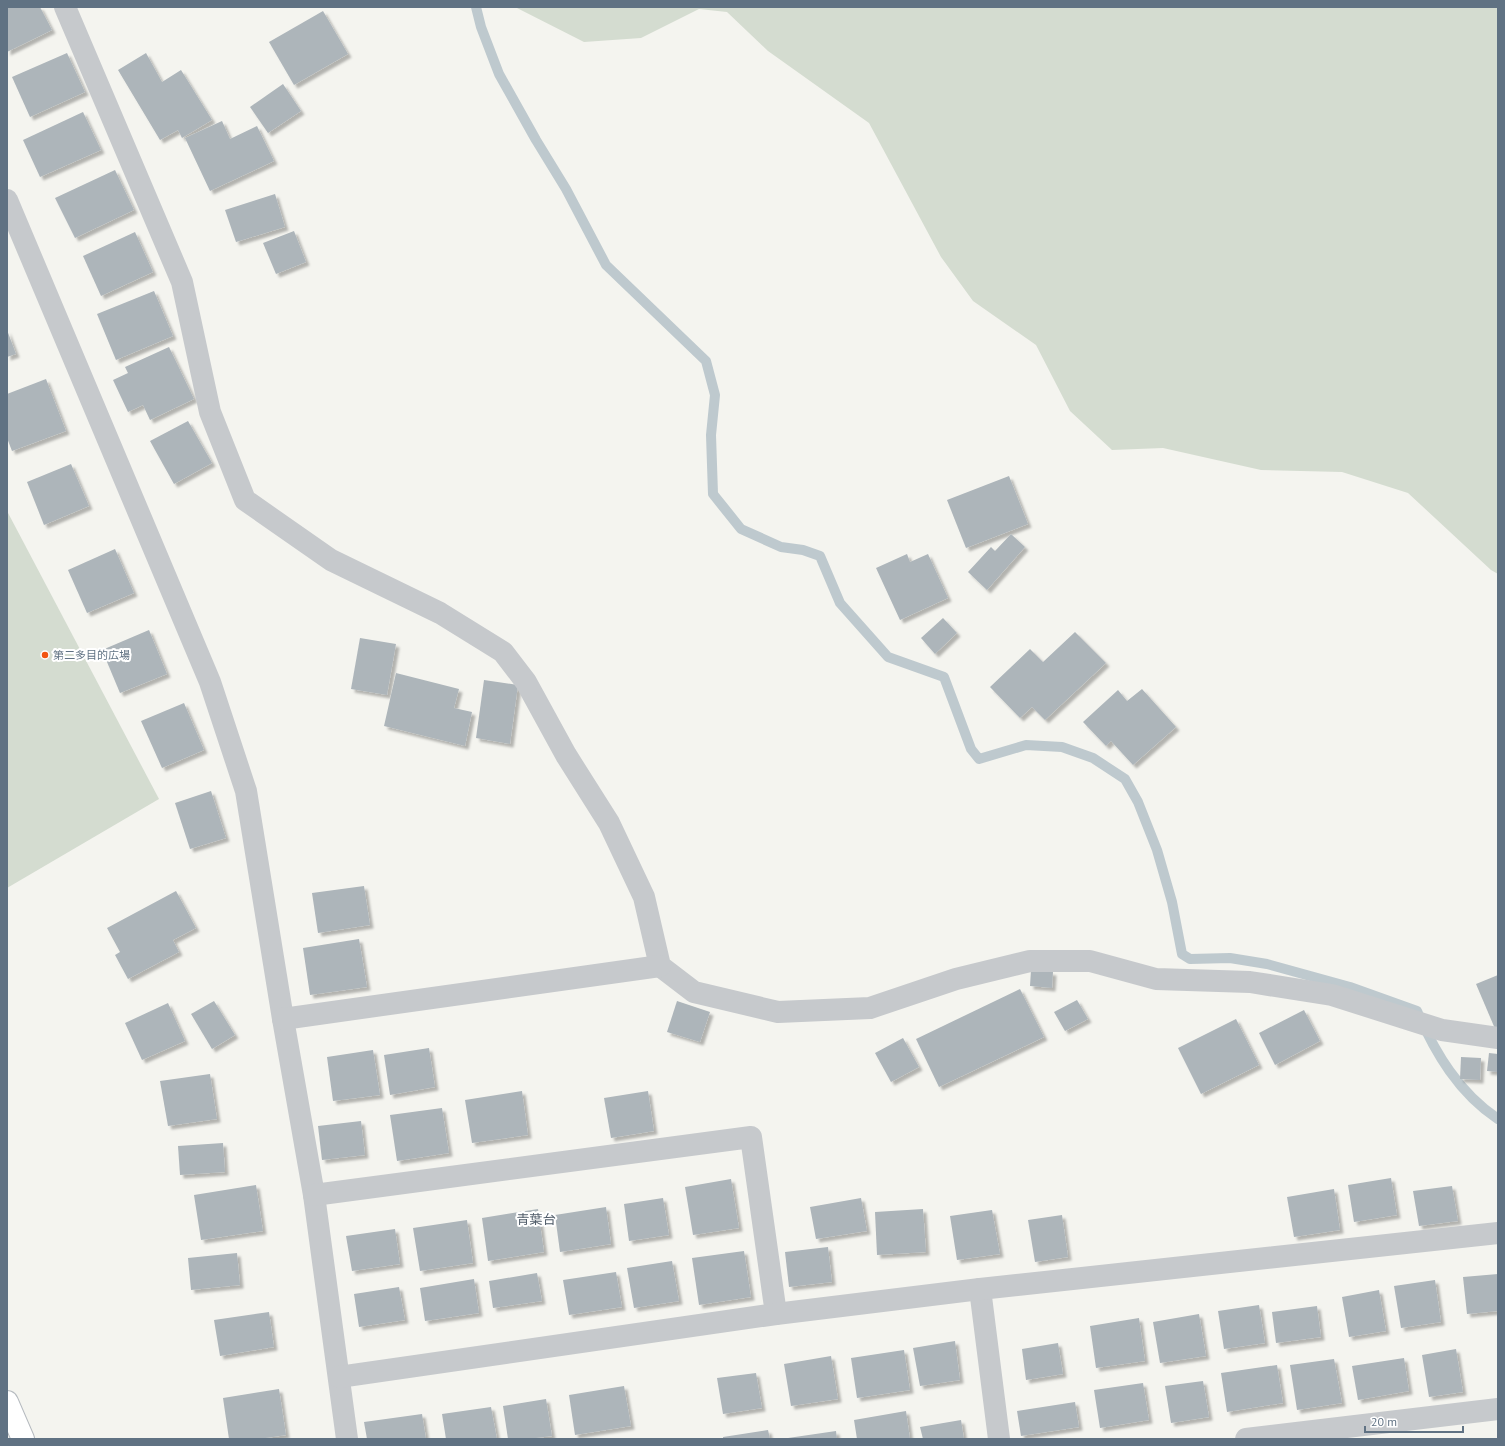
<svg xmlns="http://www.w3.org/2000/svg" width="1505" height="1446" viewBox="0 0 1505 1446" font-family="'PT Sans','Noto Sans JP',sans-serif">
<defs>
<filter id="shadow"><feDropShadow dx="3.5" dy="3.5" stdDeviation="1" flood-color="#0004"/></filter>
</defs>
<rect width="100%" height="100%" fill="#f4f4ef"/>
<!-- green -->
<g fill="#d4dcd0">
<polygon points="515,7 1498,7 1498,574 1491,570 1408,493 1342,472 1261,470 1163,448 1112,450 1070,411 1036,345 973,301 941,257 869,123 768,51 727,12 699,9 641,38 584,42"/>
<polygon points="7,511 159,799 7,888"/>
</g>
<g fill="none" stroke-linecap="round" stroke-linejoin="round">
<!-- stream -->
<path stroke="#bec9ce" stroke-width="10" d="M476,7L481,27L499,74L536,140L566,189L606,265L706,361L715,395L711,435L713,494L741,529L781,547L803,550L820,556L840,603L888,657L944,677L971,749L979,759L1026,745L1062,747L1093,758L1125,779L1138,802L1157,850L1172,902L1182,954L1190,959L1230,958L1267,964L1350,987L1417,1011C1435,1053 1459,1093 1498,1119"/>
</g>
<!-- building -->
<g fill="#adb5ba" filter="url(#shadow)">
<polygon points="7,7 40,7 52,30 7,52"/>
<polygon points="323,11 348,54 294,85 269,42"/>
<polygon points="67,53 85,92 30,117 12,77"/>
<polygon points="146,53 162,82 181,70 212,120 182,138 178,130 160,140 118,70"/>
<polygon points="283,84 301,111 268,133 250,107"/>
<polygon points="83,112 101,150 40,177 23,140"/>
<polygon points="222,121 230,139 257,126 274,161 210,191 185,138"/>
<polygon points="115,170 134,210 75,238 55,198"/>
<polygon points="275,194 285,227 236,242 225,210"/>
<polygon points="294,231 306,262 276,274 263,243"/>
<polygon points="135,232 153,272 101,296 83,256"/>
<polygon points="154,291 173,336 116,360 97,314"/>
<polygon points="7,330 16,354 7,357"/>
<polygon points="169,347 194,399 150,420 143,405 128,412 113,380 128,373 125,367"/>
<polygon points="46,379 66,431 12,451 7,438 7,394"/>
<polygon points="188,421 212,463 174,484 150,441"/>
<polygon points="71,464 89,506 44,525 27,482"/>
<polygon points="1009,476 1028,524 966,548 947,500"/>
<polygon points="1011,534 1025,547 987,590 968,572 991,547 995,551"/>
<polygon points="115,549 134,593 87,613 68,570"/>
<polygon points="907,554 910,562 928,554 948,598 900,620 876,568"/>
<polygon points="943,618 957,633 935,654 921,638"/>
<polygon points="149,630 167,674 120,693 102,650"/>
<polygon points="1075,632 1106,663 1045,720 1032,707 1020,718 990,687 1030,649 1043,662"/>
<polygon points="360,638 396,644 387,695 351,689"/>
<polygon points="396,673 459,689 454,708 472,712 465,746 384,726"/>
<polygon points="484,680 518,685 510,744 476,738"/>
<polygon points="1142,689 1176,727 1133,765 1111,741 1106,746 1083,722 1118,690 1127,701"/>
<polygon points="184,703 204,750 162,768 141,721"/>
<polygon points="211,791 226,838 190,849 175,803"/>
<polygon points="364,886 370,925 318,933 312,893"/>
<polygon points="176,891 196,928 173,940 179,952 128,979 115,955 120,952 107,928"/>
<polygon points="359,939 367,987 310,995 303,948"/>
<polygon points="1031,970 1053,972 1052,988 1030,986"/>
<polygon points="1498,975 1498,1030 1496,1031 1476,984"/>
<polygon points="1020,989 1044,1037 939,1087 916,1039"/>
<polygon points="1077,1000 1088,1019 1065,1031 1054,1012"/>
<polygon points="214,1001 235,1035 212,1049 191,1014"/>
<polygon points="677,1001 710,1012 700,1042 667,1032"/>
<polygon points="168,1003 185,1041 142,1060 125,1023"/>
<polygon points="1304,1010 1320,1041 1275,1065 1259,1033"/>
<polygon points="1236,1019 1259,1065 1201,1094 1178,1048"/>
<polygon points="903,1038 919,1067 891,1082 875,1053"/>
<polygon points="429,1048 435,1087 390,1095 384,1055"/>
<polygon points="373,1050 380,1095 333,1101 327,1057"/>
<polygon points="1489,1053 1498,1054 1498,1072 1487,1071"/>
<polygon points="1461,1057 1481,1058 1480,1080 1460,1079"/>
<polygon points="210,1074 217,1119 168,1126 160,1081"/>
<polygon points="522,1091 528,1135 472,1143 465,1100"/>
<polygon points="648,1091 654,1131 611,1138 604,1098"/>
<polygon points="442,1108 449,1153 397,1161 390,1115"/>
<polygon points="361,1121 365,1155 322,1160 318,1126"/>
<polygon points="223,1143 225,1172 180,1175 178,1146"/>
<polygon points="1391,1178 1397,1215 1354,1222 1348,1185"/>
<polygon points="731,1179 739,1228 693,1235 685,1187"/>
<polygon points="256,1185 263,1231 201,1240 194,1195"/>
<polygon points="1452,1186 1458,1221 1419,1226 1413,1191"/>
<polygon points="1334,1189 1340,1230 1294,1237 1287,1197"/>
<polygon points="663,1198 669,1235 629,1241 624,1204"/>
<polygon points="861,1198 867,1231 816,1239 810,1207"/>
<polygon points="606,1207 611,1244 560,1252 555,1215"/>
<polygon points="538,1209 544,1252 488,1261 482,1218"/>
<polygon points="923,1209 926,1252 877,1255 875,1212"/>
<polygon points="992,1210 1000,1254 957,1260 950,1216"/>
<polygon points="1062,1215 1068,1257 1035,1262 1028,1220"/>
<polygon points="467,1220 473,1263 420,1271 413,1228"/>
<polygon points="395,1229 400,1264 352,1271 346,1236"/>
<polygon points="828,1247 832,1282 789,1287 785,1252"/>
<polygon points="744,1251 751,1297 699,1305 692,1258"/>
<polygon points="237,1253 240,1285 191,1290 188,1258"/>
<polygon points="672,1261 679,1301 634,1308 627,1268"/>
<polygon points="616,1272 622,1307 569,1315 563,1280"/>
<polygon points="537,1273 542,1301 493,1308 489,1281"/>
<polygon points="1498,1274 1498,1311 1467,1314 1463,1277"/>
<polygon points="474,1279 479,1313 425,1321 420,1288"/>
<polygon points="1435,1280 1441,1322 1401,1328 1394,1286"/>
<polygon points="399,1287 405,1320 359,1327 354,1294"/>
<polygon points="1379,1290 1386,1331 1349,1337 1342,1297"/>
<polygon points="1259,1305 1265,1343 1224,1349 1218,1311"/>
<polygon points="1317,1306 1321,1337 1276,1343 1272,1312"/>
<polygon points="269,1312 274,1347 220,1356 214,1320"/>
<polygon points="1199,1314 1206,1356 1160,1363 1153,1322"/>
<polygon points="1139,1318 1145,1361 1096,1368 1090,1326"/>
<polygon points="955,1341 960,1380 920,1386 913,1348"/>
<polygon points="1058,1343 1063,1374 1026,1380 1022,1349"/>
<polygon points="1456,1349 1463,1392 1429,1397 1422,1355"/>
<polygon points="904,1350 910,1390 857,1398 851,1358"/>
<polygon points="831,1356 838,1399 791,1406 784,1364"/>
<polygon points="1404,1358 1409,1391 1358,1400 1352,1366"/>
<polygon points="1334,1359 1342,1403 1297,1410 1290,1365"/>
<polygon points="1277,1365 1283,1403 1227,1412 1221,1373"/>
<polygon points="756,1373 762,1408 723,1414 717,1378"/>
<polygon points="1203,1381 1209,1417 1171,1423 1165,1386"/>
<polygon points="1143,1383 1149,1420 1100,1428 1094,1390"/>
<polygon points="624,1386 631,1426 575,1435 569,1395"/>
<polygon points="279,1389 286,1435 259,1439 229,1439 223,1398"/>
<polygon points="546,1399 552,1436 528,1439 508,1439 503,1406"/>
<polygon points="1075,1402 1079,1427 1021,1436 1017,1411"/>
<polygon points="491,1407 497,1439 446,1439 442,1414"/>
<polygon points="906,1411 910,1439 857,1439 854,1420"/>
<polygon points="422,1414 426,1439 367,1439 364,1422"/>
<polygon points="961,1420 964,1439 923,1439 920,1427"/>
<polygon points="768,1430 770,1439 723,1439 723,1437"/>
<polygon points="836,1431 837,1439 788,1439 788,1438"/>
</g>
<g fill="none" stroke-linecap="round" stroke-linejoin="round">
<defs>
<polyline id="secondary" points="7,1402 23,1439"/>
</defs>
<!-- secondary casing -->
<use href="#secondary" stroke="#b5babf" stroke-width="24"/>
<!-- street -->
<g stroke="#c6c9cc" stroke-width="22">
<polyline points="65,7 182,282 210,412 245,500 331,560 440,613 503,652 526,682 566,755 609,823 644,897 660,966 694,992 778,1012 870,1008 956,979 1030,961 1090,961 1156,979 1250,982 1332,995 1442,1030 1498,1038"/>
<polyline points="7,200 210,682 246,791 283,1019 314,1195 347,1439"/>
<polyline points="283,1019 660,966"/>
<polyline points="314,1195 751,1137 776,1314"/>
<polyline points="980,1289 999,1439"/>
<polyline points="339,1377 776,1314 980,1289 1498,1233"/>
<polyline points="1246,1439 1498,1409"/>
</g>
<!-- secondary -->
<use href="#secondary" stroke="#fff" stroke-width="22"/>
</g>
<!-- markers -->
<circle fill="#f25412" stroke="#fff" stroke-width="1.5" cx="45" cy="655" r="4"/>
<g text-anchor="middle" dominant-baseline="central" stroke-width="4" stroke-linejoin="round" paint-order="stroke">
<!-- poi labels -->
<g font-size="11" fill="#607283" stroke="#fff" text-anchor="start">
<text x="53" y="655">第二多目的広場</text>
</g>
<!-- quarter labels -->
<g font-size="13" fill="#4f5b68" stroke="#fff">
<text x="536" y="1219">青葉台</text>
</g>
</g>
<!-- border -->
<rect width="1505" height="1446" fill="none" stroke="#607283" stroke-width="16"/>
<!-- scale -->
<path d="M1365 1426v6h98v-6" fill="none" stroke="#607283" stroke-width="2"/>
<text x="1371" y="1426" font-size="12" fill="#607283" stroke="#ffffff" stroke-width="3" paint-order="stroke">20 m</text>
</svg>
